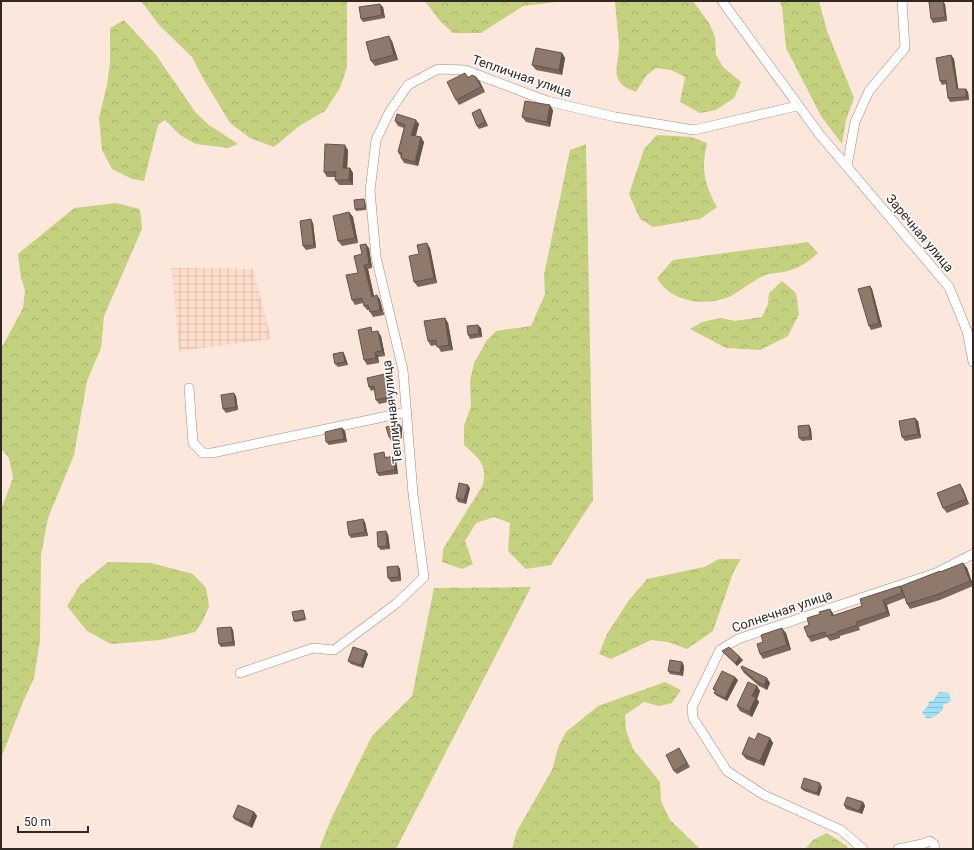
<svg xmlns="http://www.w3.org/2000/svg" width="974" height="850" viewBox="0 0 974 850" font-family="Roboto,sans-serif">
<defs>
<pattern id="industrial-grid" width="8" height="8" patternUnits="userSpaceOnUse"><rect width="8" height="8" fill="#fedccc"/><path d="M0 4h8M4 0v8" fill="none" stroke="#dabdaf"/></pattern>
<pattern id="forest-crowns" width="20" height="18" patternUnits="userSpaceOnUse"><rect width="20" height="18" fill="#c4d17e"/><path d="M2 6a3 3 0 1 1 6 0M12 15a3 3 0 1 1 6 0" fill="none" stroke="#a9b36d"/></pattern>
<pattern id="water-rules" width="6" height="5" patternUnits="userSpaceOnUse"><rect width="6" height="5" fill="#9ee0f5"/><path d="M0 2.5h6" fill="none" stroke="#89c0d2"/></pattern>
</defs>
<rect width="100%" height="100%" fill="#fce7dc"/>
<!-- industrial -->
<polygon fill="url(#industrial-grid)" points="172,268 253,269 271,339 179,351"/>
<!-- forest -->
<g fill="url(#forest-crowns)">
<polygon points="141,1 347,1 347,67 340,88 325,111 299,126 274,147 250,138 230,123 204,80 192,57 159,25"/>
<polygon points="425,1 565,1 523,6 481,33 453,33 439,20"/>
<path d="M615,1H693L709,23L715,37L716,55L723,67L741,82L734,98L716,110L700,113L680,102L685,77L671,70L656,68L646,76L636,92C607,82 619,68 619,44C618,30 616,16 615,1Z"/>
<polygon points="779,1 819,1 827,31 854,98 846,120 842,144 821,116 786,48 782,7"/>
<polygon points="124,20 156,55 196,113 209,125 238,144 228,148 196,144 180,135 165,120 158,125 144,181 132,179 112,169 102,150 99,118 107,85 110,63 110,28"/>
<path d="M657,135L691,137L707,143C701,169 704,183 717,207L700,219L653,227L640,219L629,194L644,149Z"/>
<path d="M586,144L593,500L551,565L526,569L508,551L510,523L494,517L476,523L465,541L473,564L462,569L442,562L443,549L483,485C487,463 479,459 464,445V426L471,406L470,381L474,363L487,340L496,331L531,326L545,294L544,275L570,150Z"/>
<polygon points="116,203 140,209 142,229 104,316 101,348 87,381 74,455 48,518 41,555 40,641 34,678 23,702 1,758 1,510 13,478 9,458 1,449 1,349 23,308 25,290 21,278 18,254 74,208"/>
<path d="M808,242L818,253C809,262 797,269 784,272C777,273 769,273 763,276C752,281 742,290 731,296C707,307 671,303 657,278L673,260Z"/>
<polygon points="782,281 796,293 799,314 788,336 760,350 726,348 690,329 702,322 721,318 735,321 762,317 768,304 769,293"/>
<polygon points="719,559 741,559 733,573 713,631 687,649 668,642 651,640 611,659 599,654 607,634 629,600 647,579 704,567"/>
<polygon points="108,562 151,563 193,574 206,588 209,607 201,624 195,632 160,640 111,644 87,631 67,606 80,585"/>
<polygon points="531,587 396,849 319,849 332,817 372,736 412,696 434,588"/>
<polygon points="665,682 681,690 672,703 659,706 644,702 625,715 626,730 633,749 660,782 661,801 670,820 700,849 512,849 517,831 552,770 559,745 566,732 598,706"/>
<polygon points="827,833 847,846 848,849 805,849 813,840"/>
</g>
<!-- water -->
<path fill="url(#water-rules)" d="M939,692L949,693L951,701L943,705V709C939,714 933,719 926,718L922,712L928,706L929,701H933Z"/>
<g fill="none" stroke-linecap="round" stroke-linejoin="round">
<defs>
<g id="street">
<polyline points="722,1 820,135 949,287 967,331 973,362"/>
<polyline points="847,166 855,122 869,91 905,48 902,1"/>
<polyline points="189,388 193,443 203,453 212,453 407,412"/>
<polyline points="240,673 313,648 334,650 397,603 424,577 413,494 403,370 376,257 370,191 376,140 390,111 408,85 438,69 465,70 547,101 615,117 694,130 797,106"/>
<polyline points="863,849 841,830 764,795 727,771 693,718 692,707 720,650 738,639 936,573 973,554"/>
<polyline points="898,849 922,844 930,841 934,844 935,849"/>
</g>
</defs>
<!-- street casing -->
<use href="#street" stroke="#a28a7f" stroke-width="10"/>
<!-- street -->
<use href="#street" stroke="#fff" stroke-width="9"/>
</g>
<!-- wall -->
<g fill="#7b675d">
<polygon points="945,4 947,21 933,23 931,19"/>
<polygon points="383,7 385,18 363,22 361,19"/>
<polygon points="392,41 398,60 375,66 371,61"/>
<polygon points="562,53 565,58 562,75 536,70 532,65"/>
<polygon points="951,55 954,59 958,89 966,89 968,92 969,100 950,102 948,98 946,84 942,85 940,81"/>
<polygon points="465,73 468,77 476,77 480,82 485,92 459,105 456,100"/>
<polygon points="553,110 550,127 526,122 522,117"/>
<polygon points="482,113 488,126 479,129 477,126"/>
<polygon points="395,121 419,124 416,136 424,142 418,166 404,163 401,158 401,157 398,152 404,128 398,126"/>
<polygon points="348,150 347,168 350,168 353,173 353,185 339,185 335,180 336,177 327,177 324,172"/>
<polygon points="365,201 366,210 356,211 355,209"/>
<polygon points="349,212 353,217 358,243 342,246 338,241"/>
<polygon points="313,223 316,248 306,250 303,246"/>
<polygon points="369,248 372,268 368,269 374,296 377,295 380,300 384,315 373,317 370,312 369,310 367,310 364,306 363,303 355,305 352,300 358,273"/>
<polygon points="430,248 437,283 418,287 414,282 419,254"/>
<polygon points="870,286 872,289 882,327 871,330 869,326"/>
<polygon points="445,318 448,323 453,350 441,352 437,345 431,346 428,341"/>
<polygon points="481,328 482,337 470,339 468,335"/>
<polygon points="374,332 381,336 385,356 378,357 379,363 367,365 364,360"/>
<polygon points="343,352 345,356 348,365 338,367 335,364"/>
<polygon points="385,374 388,377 393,401 379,404 376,400 374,390 371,391 369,387"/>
<polygon points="236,396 238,410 226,413 223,409"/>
<polygon points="918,421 921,438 905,441 902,437"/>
<polygon points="809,425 811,429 812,440 802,441 799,438"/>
<polygon points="402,427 402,438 391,441 389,437"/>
<polygon points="342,428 345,431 347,442 329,445 326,442"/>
<polygon points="386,456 387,457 396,460 398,474 379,476 377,473"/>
<polygon points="960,484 963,489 969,504 947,513 943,508"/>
<polygon points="470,488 466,504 458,502 456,498"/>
<polygon points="365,522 368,536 351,538 349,535"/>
<polygon points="388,534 390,549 381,550 378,547"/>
<polygon points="963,563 967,568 973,585 973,586 940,600 910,609 907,604 905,598 887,605 890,616 859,627 860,630 840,636 840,638 830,641 827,637 811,642 808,637 809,625 820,614 830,609 834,615 862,606 900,586 902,589 940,571 940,572"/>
<polygon points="398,566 400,569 401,581 391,582 388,578"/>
<polygon points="303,610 304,611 306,620 296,622 294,621"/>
<polygon points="231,627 233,630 235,646 221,647 219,644"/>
<polygon points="786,633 791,650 763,659 760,654 763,642"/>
<polygon points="722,651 743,660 737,666"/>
<polygon points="368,654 363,668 351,664 348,661"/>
<polygon points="682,662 684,666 683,676 670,674 668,671"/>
<polygon points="741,668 770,683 767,690 759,686 744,673"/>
<polygon points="738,680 727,701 717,696 714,693 715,691 713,689"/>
<polygon points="757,686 760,691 757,699 759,702 752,717 740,711 737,706"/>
<polygon points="770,738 773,743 764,766 746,759 742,754 755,740"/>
<polygon points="679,748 690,767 677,774 674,771"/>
<polygon points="822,787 819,796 804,791 801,788"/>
<polygon points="863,802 865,806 862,814 846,809 844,805"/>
<polygon points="254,812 257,816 252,828 235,820 233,817"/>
</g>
<!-- shaded-wall -->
<g fill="#64544c">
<polygon points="943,1 945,4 947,21 945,17"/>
<polygon points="380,4 383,7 385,18 382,15"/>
<polygon points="389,36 392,41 398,60 394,55"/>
<polygon points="562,53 565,58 562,75 559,70"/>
<polygon points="951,55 954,59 959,93 957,89"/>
<polygon points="476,77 480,82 485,92 481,87"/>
<polygon points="966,89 968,92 969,100 966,97"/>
<polygon points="550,105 553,110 550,127 547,122"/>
<polygon points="480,109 482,113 488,126 485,122"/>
<polygon points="416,120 419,124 414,139 411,135"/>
<polygon points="421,137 424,142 418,166 415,162"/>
<polygon points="345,145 348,150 347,173 343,168"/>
<polygon points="350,168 353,173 353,185 349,180"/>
<polygon points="364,199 365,201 366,210 365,208"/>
<polygon points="349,212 353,217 358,243 355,238"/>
<polygon points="311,219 313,223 316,248 314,245"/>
<polygon points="427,243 430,248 437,283 434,278"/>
<polygon points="366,244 369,248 372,268 369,264"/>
<polygon points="364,265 368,269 375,301 372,297"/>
<polygon points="870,286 872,289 882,327 879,323"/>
<polygon points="377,295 380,300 384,315 380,310"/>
<polygon points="445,318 448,323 453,350 449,345"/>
<polygon points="478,325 481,328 482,337 479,334"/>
<polygon points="378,331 381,336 385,356 382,351"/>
<polygon points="343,352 345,356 348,365 345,362"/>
<polygon points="375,352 378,357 379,363 376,358"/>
<polygon points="385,374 388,377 393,401 390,397"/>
<polygon points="234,393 236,396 238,410 236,407"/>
<polygon points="915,418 918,421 921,438 918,434"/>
<polygon points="399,424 402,427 402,438 400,435"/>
<polygon points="809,425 811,429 812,440 810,437"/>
<polygon points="342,428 345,431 347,442 344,439"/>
<polygon points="393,456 396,460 398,474 395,470"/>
<polygon points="960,484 963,489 969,504 966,499"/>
<polygon points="468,485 470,488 466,504 464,500"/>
<polygon points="363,519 365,522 368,536 365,532"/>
<polygon points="386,531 388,534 390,549 387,546"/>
<polygon points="963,563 967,568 973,585 970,581"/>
<polygon points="398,566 400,569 401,581 399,577"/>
<polygon points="883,600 887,605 890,616 887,612"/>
<polygon points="830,609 833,614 835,621 832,616"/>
<polygon points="231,627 233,630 235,646 233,642"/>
<polygon points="782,628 786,633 791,650 787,645"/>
<polygon points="366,651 368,654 363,668 361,665"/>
<polygon points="740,657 743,660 737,666 735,663"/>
<polygon points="682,662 684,666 683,676 680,673"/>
<polygon points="735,677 738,680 727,701 725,698"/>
<polygon points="767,678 770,683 767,690 764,685"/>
<polygon points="757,686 760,691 757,699 759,702 752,717 749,712 752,696"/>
<polygon points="770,738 773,743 764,766 760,761"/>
<polygon points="820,783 822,787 819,796 817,793"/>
<polygon points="863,802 865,806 862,814 859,811"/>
<polygon points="254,812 257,816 252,828 249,824"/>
</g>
<!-- building -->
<g fill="#8f786c" stroke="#64544c">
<polygon points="939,1 943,1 945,17 931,19 929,2"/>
<polygon points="380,4 382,15 361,19 359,7"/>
<polygon points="389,36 394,55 371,61 366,42"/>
<polygon points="536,48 562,53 559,70 532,65"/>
<polygon points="951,55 957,89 966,89 966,97 948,98 946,80 940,81 936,58"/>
<polygon points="465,73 468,78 472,75 476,77 481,87 456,100 447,82"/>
<polygon points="525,101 550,105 547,122 522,117"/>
<polygon points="480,109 485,122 477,126 472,113"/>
<polygon points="397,114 416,120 411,135 421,137 415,162 401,158 402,153 398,152 405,125 395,121"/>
<polygon points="325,144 345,145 343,168 350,168 349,180 335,180 336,172 324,172"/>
<polygon points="364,199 365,208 355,209 354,200"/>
<polygon points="349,212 355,238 338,241 333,216"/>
<polygon points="311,219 314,245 303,246 300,221"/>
<polygon points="427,243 434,278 414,282 409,256 419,254 417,245"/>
<polygon points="366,244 369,264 364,265 372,297 377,295 380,310 370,312 368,305 364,306 362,298 352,300 346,275 358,273 354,256 362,254 360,245"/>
<polygon points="870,286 879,323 869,326 858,289"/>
<polygon points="445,318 449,345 437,347 436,340 428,341 424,321"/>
<polygon points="478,325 479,334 468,335 467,326"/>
<polygon points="371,327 372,332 378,331 382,351 375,352 376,358 364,360 358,330"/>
<polygon points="343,352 345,362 335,364 333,354"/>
<polygon points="385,374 390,397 376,400 374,386 369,387 367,378"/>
<polygon points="234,393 236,407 223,409 221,395"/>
<polygon points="915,418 918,434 902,437 899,421"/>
<polygon points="399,424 400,435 389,437 386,427"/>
<polygon points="809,425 810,437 799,438 798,426"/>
<polygon points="342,428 344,439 326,442 325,432"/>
<polygon points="384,452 385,458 393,456 395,470 377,473 374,454"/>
<polygon points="459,483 468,485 464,500 456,498"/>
<polygon points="960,484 966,499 943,508 937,493"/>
<polygon points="363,519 365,532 349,535 347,522"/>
<polygon points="386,531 387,546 378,547 377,532"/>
<polygon points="963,563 970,581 936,595 907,604 901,586 940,571 940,572"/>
<polygon points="398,566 399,577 388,578 387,567"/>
<polygon points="900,586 902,593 883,600 887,612 856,622 857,625 837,632 837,633 826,636 825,632 808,637 804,627 809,625 807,618 820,614 819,612 830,609 832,616 862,606 860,599"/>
<polygon points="303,610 305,618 294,621 292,612"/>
<polygon points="231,627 233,642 219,644 217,628"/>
<polygon points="782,628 787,645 760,654 757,644 763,642 761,635"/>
<polygon points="353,647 366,651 361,665 348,661"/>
<polygon points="729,647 740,657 735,663 722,651"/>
<polygon points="670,660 682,662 680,673 668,671"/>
<polygon points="742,666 767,678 764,685 756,681 741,668"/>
<polygon points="722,671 735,677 725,698 714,693 716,690 713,689"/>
<polygon points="748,682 757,686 752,696 756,697 749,712 737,706"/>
<polygon points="758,733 770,738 760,761 742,754 749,737 755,740"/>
<polygon points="679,748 687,763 674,771 666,755"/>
<polygon points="804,778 820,783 817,793 801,788"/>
<polygon points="847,797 863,802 859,811 844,805"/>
<polygon points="238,805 254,812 249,824 233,817"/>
</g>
<g text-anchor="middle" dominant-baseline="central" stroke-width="3" stroke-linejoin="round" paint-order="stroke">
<!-- street labels -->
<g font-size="13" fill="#322823" stroke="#fff">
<text transform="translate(522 76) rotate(19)">Тепличная улица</text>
<text transform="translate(920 233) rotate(50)">Заречная улица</text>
<text transform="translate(392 412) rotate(-96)">Тепличная улица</text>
<text transform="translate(782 611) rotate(-19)">Солнечная улица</text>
</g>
</g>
<!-- border -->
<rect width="974" height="850" fill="none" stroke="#322823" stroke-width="4"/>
<!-- scale -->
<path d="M18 826v6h70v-6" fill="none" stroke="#322823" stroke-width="2"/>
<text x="24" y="826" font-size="12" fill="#322823" stroke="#ffffff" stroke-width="3" paint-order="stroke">50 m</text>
</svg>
